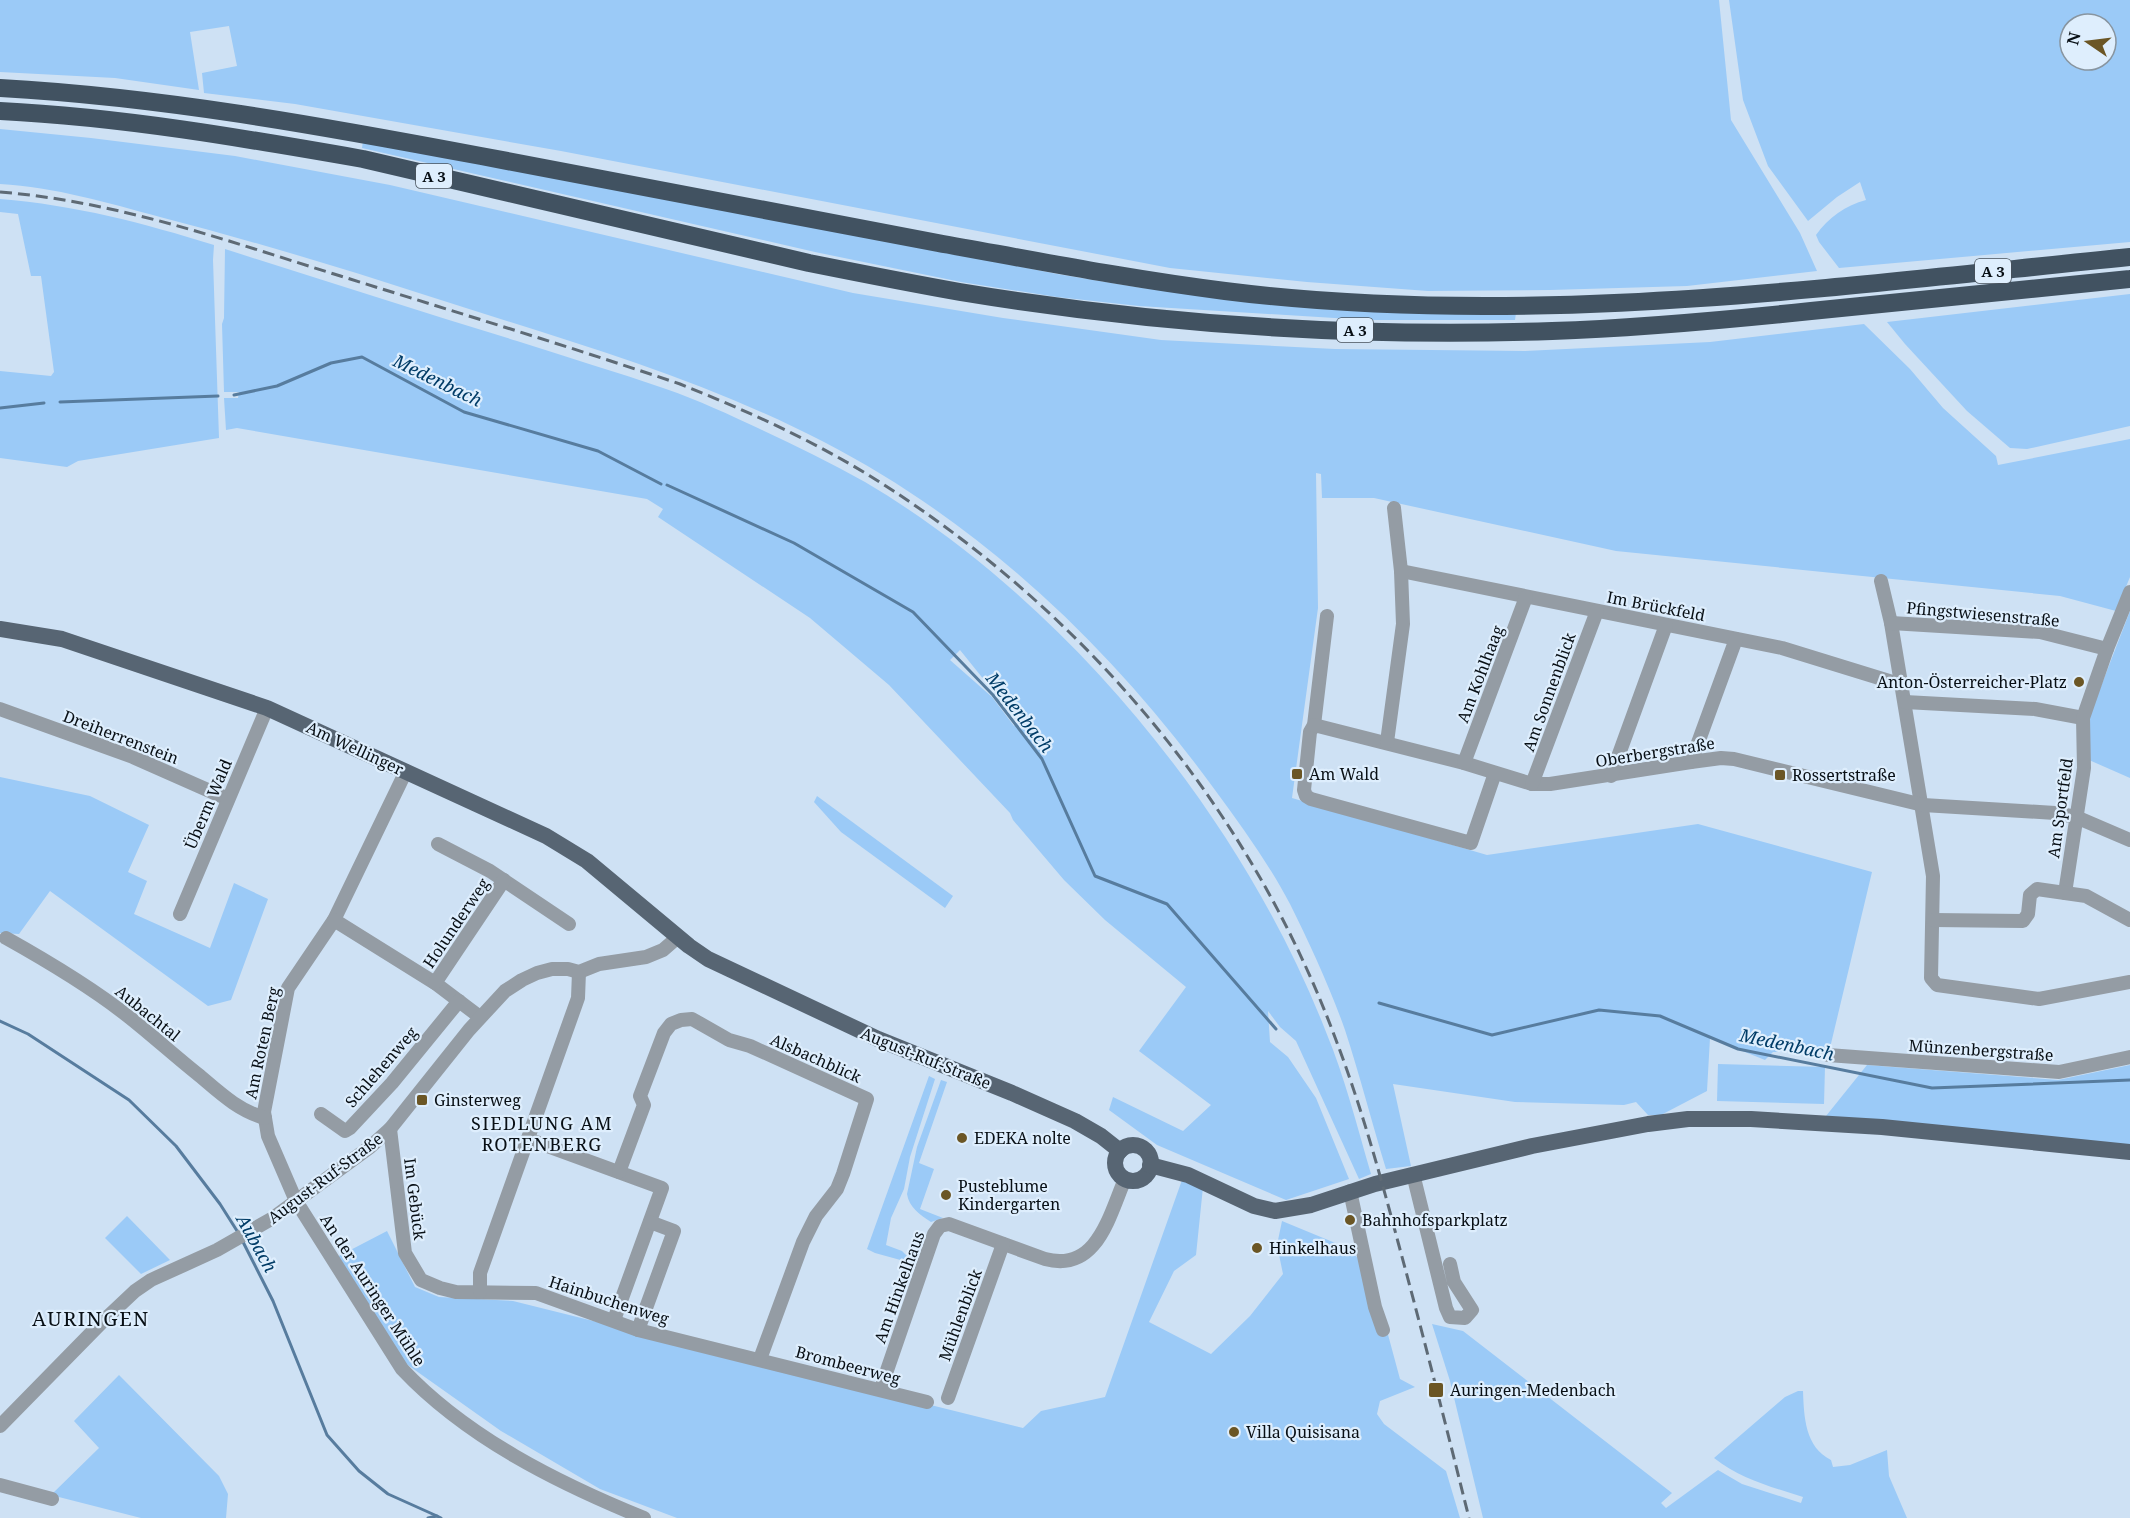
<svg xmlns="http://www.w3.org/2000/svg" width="2130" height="1518" viewBox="0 0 2130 1518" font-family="'Noto Serif',serif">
<rect width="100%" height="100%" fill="#cee1f4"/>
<!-- green -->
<g fill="#9bcaf7" fill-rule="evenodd">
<polygon points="0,0 1719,0 1731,120 1800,233 1817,271 1687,286 1550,290 1428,291 1307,282 1170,268 561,151 295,104 204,93 202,73 237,66 229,26 190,32 199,90 115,78 0,72"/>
<path d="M1729,0H2130V242L1839,268L1819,242L1816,235C1828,218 1846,205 1866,200L1860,182L1837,197L1808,221L1768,166L1743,100ZM2070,24H2106V60H2070Z"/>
<path d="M0,129L91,138L235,156L390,185L853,293L1003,318L1161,340L1335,349L1525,351L1710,342L1864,324L1910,369L1943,408L1996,456L1998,465L2130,439V577L2116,611L2060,596L1616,551L1374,498H1322L1321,474L1316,473L1318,608L1292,798L1487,855L1698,824L1872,872L1829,1052H1773L1765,1060L1710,1038L1707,1091L1661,1115H1648L1636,1102L1624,1105L1515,1102L1393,1084L1411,1166L1386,1169C1372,1123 1360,1076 1345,1030C1331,990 1309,942 1290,904C1269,864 1242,827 1215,790C1111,647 982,524 824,442C697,376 558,338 422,294C336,266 249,240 160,217C108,203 55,187 0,184Z"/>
<polygon points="363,141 871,237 1057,274 1142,288 1516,313 1515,320 1367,320 1139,306 1057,297 961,282 815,252 362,148"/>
<path d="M0,199C75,205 143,223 214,245L213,260L219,438L78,461L67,467L0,458V371L51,376L54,372L41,276H31L18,214L0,212Z"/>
<path d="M225,249C322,280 419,311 517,341C566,357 617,372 666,389C698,400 730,415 760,429C795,445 831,463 865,482C1065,600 1242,816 1326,1032C1345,1078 1357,1126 1371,1174L1359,1179L1296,1041L1280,1027L1268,1011L1270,1042L1288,1057L1316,1098L1349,1179L1286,1200L1157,1145L1109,1110L1113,1097L1183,1131L1211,1105L1139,1051L1186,987L1105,920L1064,880L1013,820L1010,813L889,685L810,618L658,517L663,509L647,499L237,428L226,430L224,398H238L239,392H224L222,324L224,318ZM960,650L1018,722L1014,726L992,697L950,660Z"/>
<polygon points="2130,294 2130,426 2027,449 2010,448 1967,411 1905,344 1887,322"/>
<polygon points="2130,611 2130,778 2089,760 2088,720"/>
<polygon points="0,777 90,796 149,825 128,872 147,881 134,914 210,948 234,883 268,899 231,1000 208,1006 50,891 19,934 0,933"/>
<polygon points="817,796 953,896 945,908 841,832 814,802"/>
<polygon points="1718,1064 1825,1067 1824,1104 1717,1101"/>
<polygon points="1867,1065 2058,1080 2130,1065 2130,1145 1826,1116"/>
<polygon points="929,1076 935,1079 910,1157 904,1189 891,1218 886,1245 902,1251 915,1264 875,1253 867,1249"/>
<path d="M941,1080L947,1082L919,1163L934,1169L920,1209L943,1218L931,1222C920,1215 909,1207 907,1194L917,1147Z"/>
<polygon points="1182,1180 1203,1187 1196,1255 1174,1271 1149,1322 1211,1354 1250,1316 1283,1274 1277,1245 1282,1221 1345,1247 1370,1268 1400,1379 1415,1387 1380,1401 1377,1414 1384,1424 1446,1471 1460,1518 677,1518 600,1489 501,1431 405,1363 337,1257 387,1231 415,1287 439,1297 513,1301 1023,1428 1041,1411 1105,1397"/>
<polygon points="127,1216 170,1260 141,1274 105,1238"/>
<path d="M1432,1324L1463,1331L1672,1493L1661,1503L1666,1508L1718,1470L1742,1484L1801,1503L1803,1497C1772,1487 1740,1479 1714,1458L1785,1397L1798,1391H1803C1804,1417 1805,1447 1831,1460L1833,1467L1850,1465L1887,1450L1889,1476L1907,1518H1483L1450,1381Z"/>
<polygon points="119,1375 219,1476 228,1494 226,1518 141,1518 51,1495 99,1448 74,1421"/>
</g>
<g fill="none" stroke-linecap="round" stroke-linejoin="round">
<!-- stream -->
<g stroke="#577c9e" stroke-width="3">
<polyline points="234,395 277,386 331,363 362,357 464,412 598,451 661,484"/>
<polyline points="60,402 218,396"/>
<polyline points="0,408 44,403"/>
<polyline points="667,485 794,543 913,612 993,695 1042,759 1095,876 1167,904 1276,1029"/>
<polyline points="1379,1003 1492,1035 1599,1010 1660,1016 1738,1049 1932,1088 2130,1080"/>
<polyline points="0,1021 28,1034 129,1100 176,1146 220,1204 239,1234"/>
<polyline points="242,1240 273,1301 327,1435 359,1471 388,1494 437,1516"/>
<polyline points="428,1518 437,1516 441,1518"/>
</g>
<!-- minor -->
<g stroke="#949ca4" stroke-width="14">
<polyline points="1401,571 1782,648 1902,685"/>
<polyline points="1881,581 1891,623 1933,876 1931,978 1937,985 2039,999 2130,982"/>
<polyline points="1327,616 1314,725 1310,732 1304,790 1306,796 1311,799 1471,843 1495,773"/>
<polyline points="1891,623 2040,632 2107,649"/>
<polyline points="1905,702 2035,709 2083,718"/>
<polyline points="0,709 133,757 228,799"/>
<polyline points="1314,725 1464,763 1532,784 1550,784 1691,762 1721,758 1734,759 1923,805 2055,813 2076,817 2130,840"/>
<polyline points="1387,742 1403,624 1401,571 1394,508"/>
<polyline points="1691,762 1736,639"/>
<polyline points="1464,763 1526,597"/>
<path d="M406,771L334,920L288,988L264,1112L268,1136L296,1201L402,1369C467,1438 558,1483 644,1518"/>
<polyline points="1611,776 1666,625"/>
<polyline points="1532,784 1597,611"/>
<polyline points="438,844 490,871 569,924"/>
<polyline points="2065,893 2084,768 2083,718 2107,649 2130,592"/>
<polyline points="180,914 267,708"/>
<polyline points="334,920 435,983 480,1017"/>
<polyline points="1933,920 2023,921 2028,914 2030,895 2037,889 2086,896 2130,920"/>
<path d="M6,938C49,962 91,987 129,1017C153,1036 176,1057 200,1076C220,1093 239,1111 265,1118"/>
<polyline points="435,983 504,880"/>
<polyline points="1828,1055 2059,1072 2130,1057"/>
<polyline points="321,1114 345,1131 350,1128 392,1083 459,1001"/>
<polyline points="390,1129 405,1253 421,1280 440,1288 456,1292 536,1293 638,1330 927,1402"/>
<polyline points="528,1139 662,1188 614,1320"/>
<polyline points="619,1172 644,1105 640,1096 664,1033 671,1024 681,1020 692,1019 729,1040 750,1046 867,1099 843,1174 837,1189 816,1216 803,1242 760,1359"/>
<polyline points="1413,1174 1446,1308 1450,1317 1465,1318 1472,1310 1454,1282 1450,1264"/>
<polyline points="1350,1191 1375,1307 1383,1330"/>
<polyline points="480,1292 480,1273 578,998 579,972"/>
<polyline points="638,1330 674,1231 650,1222"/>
<path d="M883,1382L934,1234L940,1226L949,1224L1045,1259C1097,1273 1109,1216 1125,1179"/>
<polyline points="948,1398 1003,1244"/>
<polyline points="0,1426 101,1323 135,1291 151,1280 217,1250 273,1218 370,1147 390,1129 469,1030 505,991 522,980 537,973 552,969 568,969 579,972 599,964 646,957 663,950 678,937"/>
<polyline points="0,1485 52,1499"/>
</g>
<!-- major -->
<g stroke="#576573" stroke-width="16">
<polyline points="0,629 62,639 267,708 546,836 587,861 689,946 708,959 878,1039 1012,1093 1075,1121 1101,1136 1120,1151"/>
<circle cx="1133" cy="1163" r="18"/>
<polyline points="1150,1165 1188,1175 1254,1206 1275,1211 1311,1205 1375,1184 1532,1146 1648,1124 1688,1119 1751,1119 1882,1127 2130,1152"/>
</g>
<!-- highway -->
<g stroke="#415261" stroke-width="18">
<path d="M0,88C162,97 322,126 481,156C633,185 785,215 938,243C1033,260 1129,279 1225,291C1527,329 1830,287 2130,257"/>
<path d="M0,111C122,117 243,138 363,159L809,263C859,273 909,283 960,292C1154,324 1355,338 1552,331C1639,328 1725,320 1811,311C1918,301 2024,290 2130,279"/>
</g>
<!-- rail -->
<path stroke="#5e6a75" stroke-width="3" stroke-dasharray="12 6" stroke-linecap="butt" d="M0,192C115,201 225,240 334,274C449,310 565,345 680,384C745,410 810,439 870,476C1082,608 1249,805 1336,1040C1361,1106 1380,1174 1398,1242C1423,1334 1446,1426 1469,1518"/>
</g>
<!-- markers -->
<g fill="#6b5625" stroke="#deeefd" stroke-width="2">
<circle cx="2079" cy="682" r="6"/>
<rect x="1291" y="768" width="12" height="12" rx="3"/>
<rect x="1774" y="769" width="12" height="12" rx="3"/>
<rect x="416" y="1094" width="12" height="12" rx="3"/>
<circle cx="962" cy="1138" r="6"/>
<circle cx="946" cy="1195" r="6"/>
<circle cx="1350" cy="1220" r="6"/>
<circle cx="1257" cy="1248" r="6"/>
<rect x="1428" y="1382" width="16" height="16" rx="3"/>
<circle cx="1234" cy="1432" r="6"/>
</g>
<g text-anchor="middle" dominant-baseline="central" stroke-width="4.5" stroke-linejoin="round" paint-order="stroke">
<!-- shield labels -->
<g fill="#deeefd" stroke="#48525b" stroke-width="1.5">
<rect x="416" y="164" width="36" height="24" rx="4.5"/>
<rect x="1975" y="259" width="36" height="24" rx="4.5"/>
<rect x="1337" y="318" width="36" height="24" rx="4.5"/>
</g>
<g font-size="15" font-weight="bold" fill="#080f15">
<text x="434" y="176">A 3</text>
<text x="1993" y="271">A 3</text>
<text x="1355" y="330">A 3</text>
</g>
<!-- street labels -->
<g font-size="16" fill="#080f15" stroke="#deeefd">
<text transform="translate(1656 606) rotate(11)">Im Brückfeld</text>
<text transform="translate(1983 614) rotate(5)">Pfingstwiesenstraße</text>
<text transform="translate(1480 674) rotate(-69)">Am Kohlhaag</text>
<text transform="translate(1549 692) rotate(-70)">Am Sonnenblick</text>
<text transform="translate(121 737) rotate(21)">Dreiherrenstein</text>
<text transform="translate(355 748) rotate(25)">Am Wellinger</text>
<text transform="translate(1655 752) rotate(-9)">Oberbergstraße</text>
<text transform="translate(208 804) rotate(-67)">Überm Wald</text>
<text transform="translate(2060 808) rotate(-82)">Am Sportfeld</text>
<text transform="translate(456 923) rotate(-56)">Holunderweg</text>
<text transform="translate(148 1013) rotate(39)">Aubachtal</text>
<text transform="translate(262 1043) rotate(-78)">Am Roten Berg</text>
<text transform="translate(1981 1050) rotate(4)">Münzenbergstraße</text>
<text transform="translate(816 1058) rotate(24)">Alsbachblick</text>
<text transform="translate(926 1058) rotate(22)">August-Ruf-Straße</text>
<text transform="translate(381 1067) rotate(-49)">Schlehenweg</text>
<text transform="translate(325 1178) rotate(-37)">August-Ruf-Straße</text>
<text transform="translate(415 1199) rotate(83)">Im Gebück</text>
<text transform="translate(899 1287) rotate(-70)">Am Hinkelhaus</text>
<text transform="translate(373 1290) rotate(57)">An der Auringer Mühle</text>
<text transform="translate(609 1300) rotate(18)">Hainbuchenweg</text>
<text transform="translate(960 1315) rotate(-70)">Mühlenblick</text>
<text transform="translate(848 1365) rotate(15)">Brombeerweg</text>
</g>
<!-- poi labels -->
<g font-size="16" fill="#080f15" stroke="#deeefd" text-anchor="start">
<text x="2067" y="682" text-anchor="end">Anton-Österreicher-Platz</text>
<text x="1309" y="774">Am Wald</text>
<text x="1792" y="775">Rossertstraße</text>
<text x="434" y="1100">Ginsterweg</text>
<text x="974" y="1138">EDEKA nolte</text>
<text x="958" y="1186">Pusteblume<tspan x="958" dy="18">Kindergarten</tspan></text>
<text x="1362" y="1220">Bahnhofsparkplatz</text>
<text x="1269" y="1248">Hinkelhaus</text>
<text x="1450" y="1390">Auringen-Medenbach</text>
<text x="1246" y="1432">Villa Quisisana</text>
</g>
<!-- water labels -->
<g font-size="18" font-style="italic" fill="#013c67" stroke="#deeefd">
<text transform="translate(438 380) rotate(26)">Medenbach</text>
<text transform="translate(1020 712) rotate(52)">Medenbach</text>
<text transform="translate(1787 1044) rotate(12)">Medenbach</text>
<text transform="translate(257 1243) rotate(61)">Aubach</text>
</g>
<!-- neighbourhood labels -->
<g font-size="18" letter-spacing="1.5" fill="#080f15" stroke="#deeefd">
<text x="542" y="1123">SIEDLUNG AM<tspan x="542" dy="21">ROTENBERG</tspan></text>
</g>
<!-- quarter labels -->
<g font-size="20" letter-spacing="1.5" fill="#080f15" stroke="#deeefd">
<text x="91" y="1318">AURINGEN</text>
</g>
</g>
<!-- north arrow -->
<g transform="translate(2088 42) rotate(284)"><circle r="28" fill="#deeefd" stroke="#8895a0" stroke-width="1.5"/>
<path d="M0-4.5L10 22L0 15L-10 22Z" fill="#6b5625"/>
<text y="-9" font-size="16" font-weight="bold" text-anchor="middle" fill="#080f15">N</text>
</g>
</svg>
